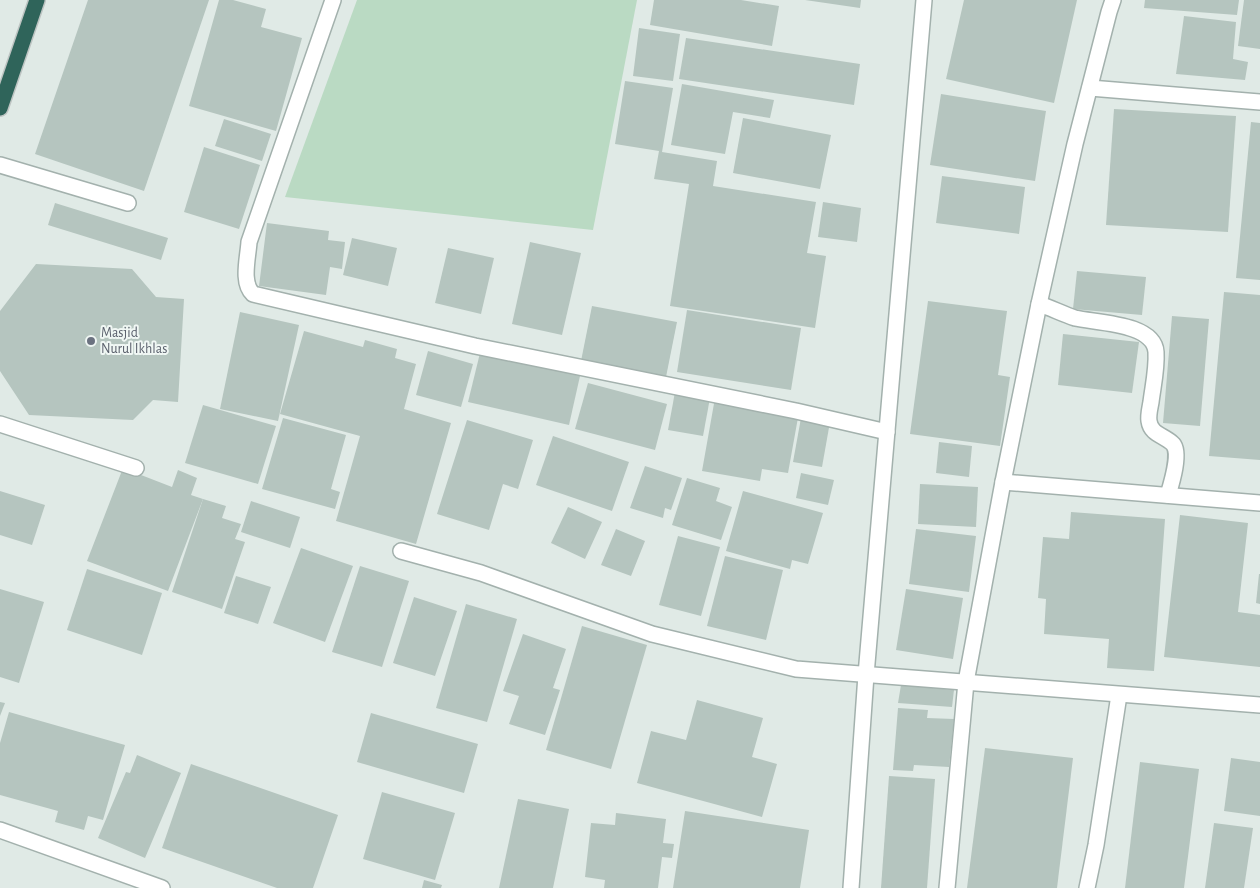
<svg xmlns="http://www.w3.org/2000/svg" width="1260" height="888" viewBox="0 0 1260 888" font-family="'Alegreya Sans',sans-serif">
<rect width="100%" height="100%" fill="#e0eae6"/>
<!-- green -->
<polygon fill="#badac3" points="357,0 637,0 593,230 285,197"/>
<!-- building -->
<g fill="#b5c5bf">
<polygon points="88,0 209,0 144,191 35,154"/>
<polygon points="219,0 233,0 266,9 261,27 302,38 276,131 189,106"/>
<polygon points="654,0 741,0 779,6 772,46 650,25"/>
<polygon points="805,0 861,0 860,8"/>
<polygon points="964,0 1077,0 1054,103 946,79"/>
<polygon points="1145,0 1239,0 1237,15 1144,8"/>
<polygon points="1244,0 1260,0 1260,49 1238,46"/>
<polygon points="1184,16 1236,22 1233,59 1248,62 1245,80 1176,74"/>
<polygon points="639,28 680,34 673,81 633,76"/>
<polygon points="686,38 860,64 854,105 679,79"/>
<polygon points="625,81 673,88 662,152 717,161 713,186 816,202 807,253 826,256 815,328 670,306 689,184 654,179 659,151 615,144"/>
<polygon points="682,84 774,100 770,118 733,112 725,154 671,145"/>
<polygon points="941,94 1046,111 1035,181 930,165"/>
<polygon points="1114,109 1236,116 1228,232 1106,225"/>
<polygon points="743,118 831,135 820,189 733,173"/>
<polygon points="224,119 271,134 262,161 215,146"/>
<polygon points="1251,122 1260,123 1260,280 1236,278"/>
<polygon points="204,147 260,165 239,229 184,212"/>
<polygon points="942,176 1025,187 1019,234 936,223"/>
<polygon points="823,202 861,208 857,242 818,237"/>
<polygon points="55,203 168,238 161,260 48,225"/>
<polygon points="267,223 329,231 328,240 345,242 342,269 330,267 326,295 259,286"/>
<polygon points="352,238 397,248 388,286 343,275"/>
<polygon points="530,242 581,253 562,335 512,324"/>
<polygon points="448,248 494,258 481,314 435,303"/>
<polygon points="36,264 132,269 156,297 184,299 178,402 153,400 133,420 29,415 0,371 0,311"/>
<polygon points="1077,271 1146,277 1142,315 1073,309"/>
<polygon points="1224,292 1260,295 1260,460 1209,456"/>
<polygon points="928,301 1007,311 998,375 1010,377 1000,446 910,434"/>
<polygon points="592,306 677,322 666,377 581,361"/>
<polygon points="687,310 801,328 791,390 677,372"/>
<polygon points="240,312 299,325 278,421 220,409"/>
<polygon points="1172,316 1209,319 1200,426 1163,423"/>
<polygon points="304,331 363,347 365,340 397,349 395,358 416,364 404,409 451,423 416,544 336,521 360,436 280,414"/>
<polygon points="1063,334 1139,342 1132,393 1058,385"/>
<polygon points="428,351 473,364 461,407 416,395"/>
<polygon points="480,353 580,376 569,425 468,402"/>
<polygon points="588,383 667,404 655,450 575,429"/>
<polygon points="675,392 710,398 703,436 668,430"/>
<polygon points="715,398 799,412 788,473 762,469 760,481 702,471"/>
<polygon points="203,405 276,426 258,484 185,463"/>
<polygon points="283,418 346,435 331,489 340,492 335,509 262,489"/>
<polygon points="801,418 830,422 822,467 793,462"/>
<polygon points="467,420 533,440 518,489 503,484 489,530 437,514"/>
<polygon points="553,436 629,462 612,511 536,485"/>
<polygon points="939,442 972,446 969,477 936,473"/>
<polygon points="645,466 682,478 671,510 665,508 663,518 630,508"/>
<polygon points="123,468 172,487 178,470 197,478 191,495 203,499 168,591 87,561"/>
<polygon points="801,473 834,480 828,505 796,498"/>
<polygon points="687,478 720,488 716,501 732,507 721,540 672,525"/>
<polygon points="920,484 978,487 976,527 918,524"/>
<polygon points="0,491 45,505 32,545 0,535"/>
<polygon points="743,491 823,513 808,564 792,560 790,569 726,551"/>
<polygon points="203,499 226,506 222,518 241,524 235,539 245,542 222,609 172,592"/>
<polygon points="251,501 300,517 290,548 241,532"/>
<polygon points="568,507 602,522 585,559 551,543"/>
<polygon points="1071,512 1165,519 1154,671 1107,668 1109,639 1044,634 1046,599 1038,598 1043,537 1069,539"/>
<polygon points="1180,515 1248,523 1238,612 1260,615 1260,667 1164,657"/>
<polygon points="616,529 645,541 631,576 601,565"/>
<polygon points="916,529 976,536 969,592 909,584"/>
<polygon points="678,536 720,547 701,616 659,605"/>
<polygon points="301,548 353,566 325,642 273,623"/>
<polygon points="725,556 783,570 766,640 707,626"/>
<polygon points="360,566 409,581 382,667 332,652"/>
<polygon points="87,569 162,593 142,655 67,630"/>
<polygon points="1259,574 1260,574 1260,604 1256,603"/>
<polygon points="236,576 271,587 258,624 224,613"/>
<polygon points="0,589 44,602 19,683 0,677"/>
<polygon points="906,589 963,598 953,659 896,650"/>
<polygon points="414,597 457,611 435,676 393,663"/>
<polygon points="466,604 517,619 487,722 436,708"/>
<polygon points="582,626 647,645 611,769 546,750"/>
<polygon points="523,634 566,649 553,688 560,690 545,735 509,724 519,696 503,691"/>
<polygon points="901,685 954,690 952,707 898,703"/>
<polygon points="697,700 763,718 752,757 777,764 762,817 637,783 651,731 686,740"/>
<polygon points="0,702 5,703 0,716"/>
<polygon points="898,708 928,710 927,718 954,719 949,767 914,765 913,771 893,770"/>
<polygon points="9,712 125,745 103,820 88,816 84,830 55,822 58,811 0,795 0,743"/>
<polygon points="371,713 478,744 464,793 357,762"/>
<polygon points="985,748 1073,758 1057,888 967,888"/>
<polygon points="137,755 181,773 145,858 98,838 126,772 130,773"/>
<polygon points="1231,758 1260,762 1260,816 1224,811"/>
<polygon points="1140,762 1199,769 1184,888 1125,888"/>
<polygon points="191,764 338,815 313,888 277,888 162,848"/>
<polygon points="889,776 935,779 927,888 881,888"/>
<polygon points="382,792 455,813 435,880 363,859"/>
<polygon points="518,799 569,809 553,888 499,888"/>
<polygon points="685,811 809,830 800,888 673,888"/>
<polygon points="616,813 666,819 663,843 674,844 672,858 662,857 658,888 604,888 605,880 585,877 591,823 615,825"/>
<polygon points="1214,823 1253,828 1244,888 1205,888"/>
<polygon points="424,880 442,885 441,888 422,888"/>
</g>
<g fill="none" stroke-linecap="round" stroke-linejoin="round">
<defs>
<g id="minor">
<path d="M333,0L249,242C248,258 241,283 253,294L475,346L796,411L887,432"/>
<polyline points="1090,88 1260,102"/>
<polyline points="0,165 128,203"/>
<path d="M1039,304C1051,308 1063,314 1075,318C1097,323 1154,323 1156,352C1157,369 1153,386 1151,402C1150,408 1148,415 1149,421C1151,435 1164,435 1173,444C1181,453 1171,485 1168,495"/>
<polyline points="0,424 136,468"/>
<polyline points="1003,482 1260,503"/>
<polyline points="401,551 481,573 652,634 796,669 1260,705"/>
<polyline points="0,830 162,888"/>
<polyline points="851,888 866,675 924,0"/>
<polyline points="947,888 966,682 1003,482 1039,304 1075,144 1109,12 1113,0"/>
<polyline points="1087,888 1096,845 1119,695"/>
</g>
<polyline id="highway" points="0,108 37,0"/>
</defs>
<!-- minor casing -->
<use href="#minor" stroke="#a3b1ad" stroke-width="18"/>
<!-- highway casing -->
<use href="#highway" stroke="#bdc4c2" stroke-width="18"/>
<!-- minor -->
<use href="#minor" stroke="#fff" stroke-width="15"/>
<!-- highway -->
<use href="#highway" stroke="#2f645a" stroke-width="15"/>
</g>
<!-- markers -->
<circle fill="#6b7280" stroke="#f0f7f4" stroke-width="2" cx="91" cy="341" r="5"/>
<g text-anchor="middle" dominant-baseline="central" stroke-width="4" stroke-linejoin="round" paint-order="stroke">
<!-- worship labels -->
<g font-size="14" fill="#5b616d" stroke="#f0f7f4" text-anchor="start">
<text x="101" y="333">Masjid<tspan x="101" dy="16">Nurul Ikhlas</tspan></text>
</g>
</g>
</svg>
